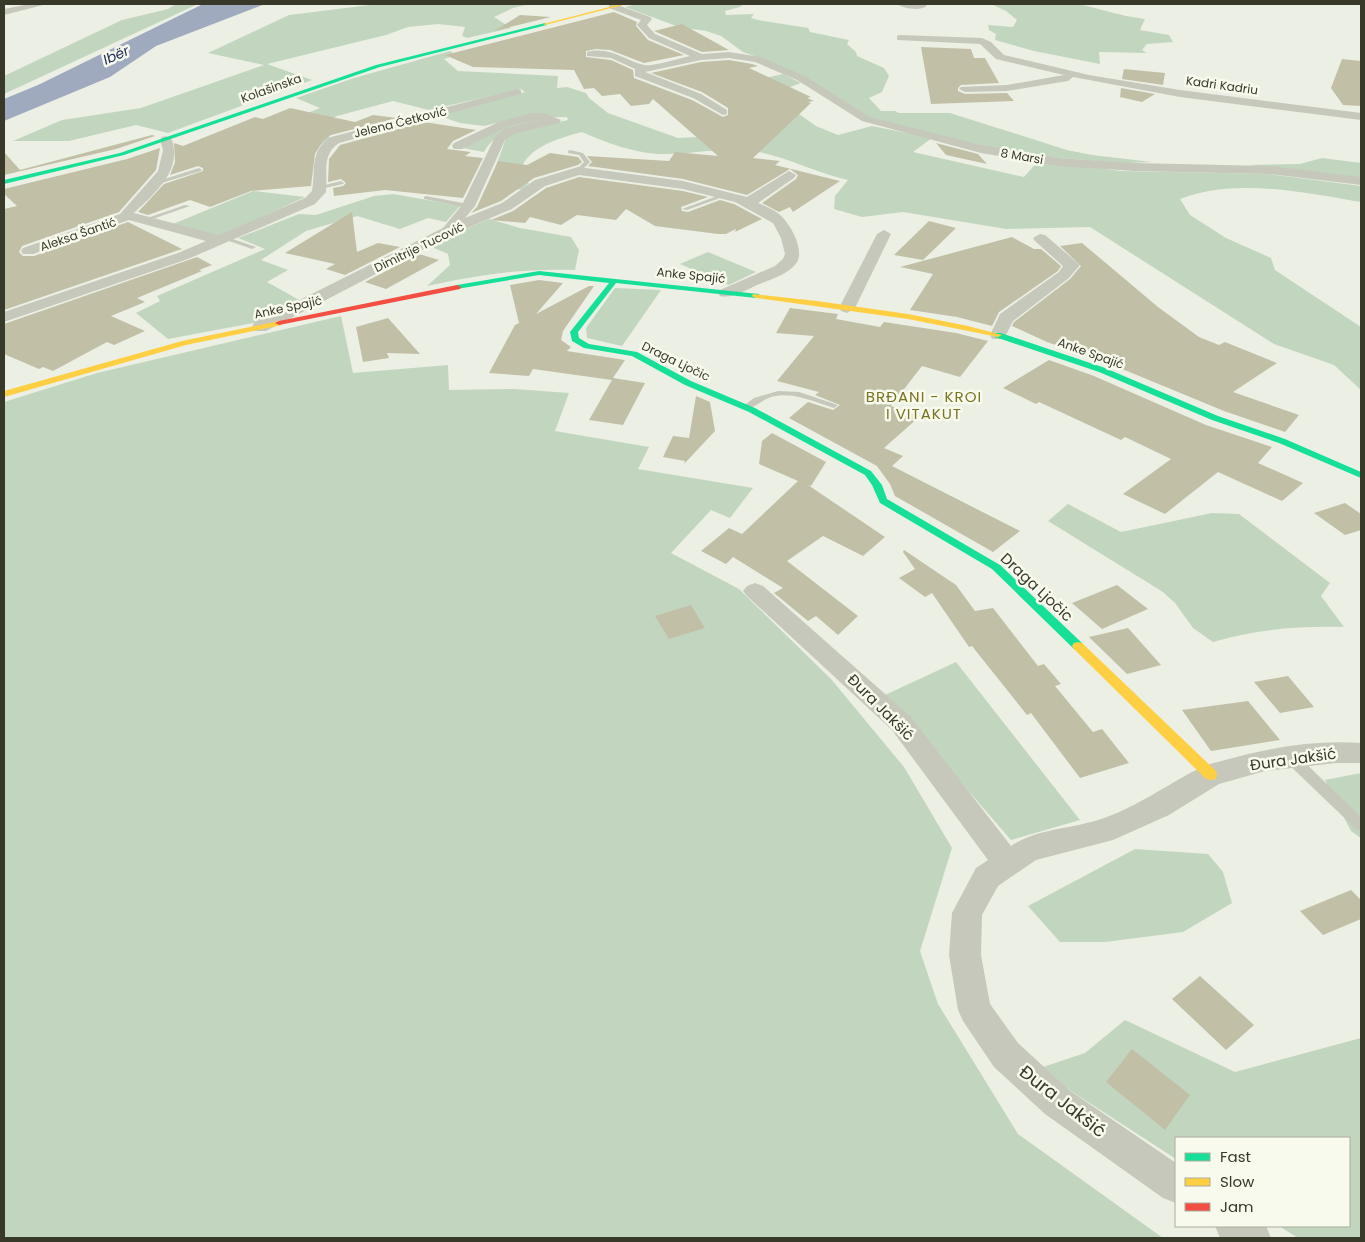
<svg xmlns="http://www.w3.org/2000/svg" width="1365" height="1242" viewBox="0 0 1365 1242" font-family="Poppins,sans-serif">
<rect width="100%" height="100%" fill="#ecefe4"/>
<!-- green -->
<g fill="#c2d6bf">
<polygon points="176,4 198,4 4,94 4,76 122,20 168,9"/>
<polygon points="378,4 530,4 513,8 494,17 511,28 467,38 462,36 465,27 438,24 408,27 386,35 267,64 312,80 168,133 136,125 69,141 13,141 62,120 141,108 264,65 208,53 289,15"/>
<polygon points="638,4 744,4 740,7 725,11 726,15 754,14 751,18 758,20 808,28 810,32 849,40 847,44 856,52 857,56 884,68 889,76 882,92 869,98 881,111 895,111 899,113 950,113 1067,150 1092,155 1152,162 1127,163 1057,158 1007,151 883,122 868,117 763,59 743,52 721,36 706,31 679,27 625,7"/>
<polygon points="991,4 1079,4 1126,16 1145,19 1140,30 1169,35 1173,42 1147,44 1142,50 1147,53 1099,52 1100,64 1034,51 995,40 996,34 989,30 988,25 1013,27 1017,20 1006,11"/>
<path d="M450,51L456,55L444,59L458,71L558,76L557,88L567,87L586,93L589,98L608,113L678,138L739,135L752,81L783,74L801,83L780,91L775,97L816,126L838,135L872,126L932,138L913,152L1024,177L1038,161L1121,171L1268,174L1361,186V202C1304,193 1236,177 1180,199L1190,215L1226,238L1271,258L1275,270L1361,327V390L1334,365L1274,344L1090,227L1006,229L903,212L862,217L834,209L835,196L848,180C816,173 786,156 753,151C722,147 690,155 658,154C631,152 607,143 582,132C559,138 523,148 519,176L529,183L522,190L490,183L506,138L516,132L568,120L567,117L517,118L484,126L460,123L437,115L525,92L521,89L429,110L393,101L337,116L308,131L332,138L314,149L251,136L320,108L296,98L354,78Z"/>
<path d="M531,120L537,122C515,130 496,131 484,152L462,148L500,127Z"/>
<polygon points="1322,158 1361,163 1361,178 1248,165 1300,164"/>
<polygon points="253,191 305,197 221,236 173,224"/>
<polygon points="394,194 460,206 446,222 428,218 400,229 357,216 306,231 261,260 288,270 267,282 301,301 259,322 168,339 136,313 160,301 157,296 265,249 238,238 299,214 316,215 374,196"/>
<path d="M489,219L520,228L571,237L579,250L575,270C521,268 479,275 427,286L450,265L448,254L427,245Z"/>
<polygon points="708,252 756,272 729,285 680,264"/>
<polygon points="615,288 661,290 622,346 587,338 586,328"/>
<polygon points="341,316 353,373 448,365 449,390 515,389 569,393 555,431 649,447 638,469 753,488 730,518 711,510 671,553 739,589 831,679 904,767 952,848 920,951 938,1004 1018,1134 1163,1238 4,1238 4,402 97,373"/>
<path d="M1068,504L1121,532L1212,513L1239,514L1330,583L1321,596L1344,627C1298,626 1257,629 1213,642L1193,628L1175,603L1163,592L1048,521Z"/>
<polygon points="956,662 1080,820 1011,840 885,695"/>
<polygon points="1361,773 1361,838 1351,831 1325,780"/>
<polygon points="1135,849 1208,854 1223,872 1232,903 1183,932 1105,942 1060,942 1028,906"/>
<polygon points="1125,1020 1235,1072 1361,1038 1361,1238 1298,1238 1279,1226 1349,1226 1349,1138 1176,1138 1176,1159 1037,1069 1085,1053"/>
</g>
<!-- water -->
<polygon fill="#a0aabf" points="203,4 265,4 156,46 110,77 4,121 4,99 38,85"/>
<!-- building -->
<g fill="#c1c0a6">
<polygon points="614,12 637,22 636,26 648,40 684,55 644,63 610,50 596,49 586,51 586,57 611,60 633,70 634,78 692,100 723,117 728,115 728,108 702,92 651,73 701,62 729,60 752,64 758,66 749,68 811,97 807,98 814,101 808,102 811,103 753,158 780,161 775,165 840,181 793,212 790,207 779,212 762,203 796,179 798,175 790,169 747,195 683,179 588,166 592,162 587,156 669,161 675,152 718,156 653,99 649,104 631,106 620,94 602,96 594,88 584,89 574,70 473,67 445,55"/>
<polygon points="520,15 551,17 494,31"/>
<polygon points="682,24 729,50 702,52 654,31"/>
<polygon points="921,47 971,49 974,58 985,58 999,83 961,85 958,88 958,91 965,94 1007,93 1014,101 931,104"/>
<polygon points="1342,59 1361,61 1361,106 1343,105 1331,88"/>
<polygon points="1124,69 1165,73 1163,85 1122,79"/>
<polygon points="1121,88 1155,94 1142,102 1120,97"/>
<polygon points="290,108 355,122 373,115 397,118 331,135 323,141 315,154 311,186 251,191 210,207 190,200 148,215 138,212 164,184 203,171 203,168 198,166 170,175 175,162 174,143 183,146 255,117 263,119"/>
<polygon points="424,122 476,130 453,141 447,149 471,152 465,156 483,158 463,198 385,190 334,196 333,188 343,186 346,183 341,179 328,182 329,159 340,145"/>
<polygon points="152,135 155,136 116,149 4,175 4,152 20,170"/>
<polygon points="936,143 978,154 987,164 946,155"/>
<polygon points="160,148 156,170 119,212 22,246 19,252 23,256 34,256 128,222 182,249 4,310 4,209 17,206 4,194 4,189 127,159"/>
<polygon points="550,153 578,157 582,162 578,165 534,178 501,201 471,213 477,207 498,161 527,165"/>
<polygon points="579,177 683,191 708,197 681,207 682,211 688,212 720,200 734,204 762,219 735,232 736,229 726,234 718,234 655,226 626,209 616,220 577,215 561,225 530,217 525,223 491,220 513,211 546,188"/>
<polygon points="352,212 357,252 378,243 400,247 345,275 326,269 335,264 285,253"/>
<polygon points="929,221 956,228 923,260 894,255"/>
<polygon points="1012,237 1034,249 1041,249 1061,266 1058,271 999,312 992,326 957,317 910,310 933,274 900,267"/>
<polygon points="1082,243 1158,307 1199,337 1219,345 1225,342 1277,363 1233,392 1299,415 1285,432 1224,411 1110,364 1047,342 1012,326 1014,322 1070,279 1081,266 1060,246"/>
<polygon points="419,254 439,260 386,289 365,282"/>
<polygon points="197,257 212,265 199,270 202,271 137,298 145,302 111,316 145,331 114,345 107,342 53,371 43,367 39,369 4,354 4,324"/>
<polygon points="539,280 563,283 536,314 589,286 594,286 563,331 561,340 571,347 567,351 625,360 613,378 645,383 623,425 589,420 612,380 533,369 529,376 489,373 515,325 519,323 510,285"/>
<polygon points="790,308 838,314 836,319 880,327 884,322 956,333 988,341 960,377 922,366 891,406 919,417 884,448 903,456 892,466 1020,531 993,552 895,496 890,484 877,466 789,418 808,402 833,410 840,405 815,395 819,392 777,381 814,336 776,333"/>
<polygon points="388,318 420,354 387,353 389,358 363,362 356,327"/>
<polygon points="1049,360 1094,376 1206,425 1272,447 1258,463 1303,483 1282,501 1218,472 1165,514 1123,494 1171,459 1125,437 1121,440 1039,402 1036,404 1003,388"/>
<polygon points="696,396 710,402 715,431 684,464 685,461 663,457 673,436 689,438"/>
<polygon points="772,433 826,462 811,486 808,485 885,537 863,556 823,536 787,561 858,616 838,635 816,616 808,621 774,593 783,588 733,557 726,564 701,551 729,528 742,534 798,481 759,464 762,441"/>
<polygon points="1345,503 1361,514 1361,530 1345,535 1314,513"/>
<polygon points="904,550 956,585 975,611 993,608 1038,666 1044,664 1061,684 1055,686 1093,732 1102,729 1129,763 1080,778 1031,713 1027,715 972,646 969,647 932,593 925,597 899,578 915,569 903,552"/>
<polygon points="1117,585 1148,609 1102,629 1072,603"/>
<polygon points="691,605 705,628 669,639 655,616"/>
<polygon points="1128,628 1161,665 1127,674 1089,637"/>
<polygon points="1288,676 1314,707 1280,713 1254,682"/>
<polygon points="1248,701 1280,740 1211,751 1182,710"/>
<polygon points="1351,890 1361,900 1361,919 1323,935 1300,911"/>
<polygon points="1200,976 1254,1025 1226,1050 1172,999"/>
<polygon points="1132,1049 1190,1095 1165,1130 1106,1082"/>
</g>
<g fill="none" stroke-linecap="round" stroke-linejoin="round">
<!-- lane -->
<g fill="#c6c8bc" fill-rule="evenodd">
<polygon points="570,150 583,153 590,162 580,172 575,171 584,162 579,155 568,153 568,151"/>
<polygon points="199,168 202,170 201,171 155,185 152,183"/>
<polygon points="341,181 344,183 343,184 320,189 317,187"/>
<polygon points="723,194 728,195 687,210 682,209"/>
<polygon points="426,196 468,204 471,206 468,208 424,199 424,197"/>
<polygon points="185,205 190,206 144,222 139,221"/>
<polygon points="223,237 227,237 256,247 252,249 223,239"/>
<path d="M778,391L799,392L838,405L834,408C814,402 792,391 771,397C762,400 755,407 746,410L742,407L754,398Z"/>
<polygon points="1290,752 1295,753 1361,817 1361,831 1356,829 1285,761 1284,757 1285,753"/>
</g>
<!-- street -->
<g fill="#c6c8bc" fill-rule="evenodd">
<polygon points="30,4 47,4 4,15 4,9"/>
<path d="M609,4H615L650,17L652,19L647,25L655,34L702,54L729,52L761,57L805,76L870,117L982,145L1058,158L1134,163L1269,166L1361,177V185L1269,174L1134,171L1058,166L981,153L862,121L797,80L755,62L729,58L701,60L645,72L701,94L727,110V114L723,115L693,98L635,76V69L611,58L587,56V52C611,46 623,60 644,65C653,67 680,58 690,56L649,38L637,25L641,20L609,8Z"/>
<path d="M897,4H924L927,6C920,11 904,9 897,4Z"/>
<polygon points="900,35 982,38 991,42 1004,55 1089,75 1180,90 1361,113 1361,120 1180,97 1073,77 1068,81 1007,91 965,92 959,89 961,87 1007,85 1064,75 996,59 980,44 897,40 897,36"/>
<path d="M517,89L521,90V94L339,143C321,155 328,173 326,192L315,204L188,259L4,322V312L178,253L206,241L129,220L33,254H23L21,251L23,248L120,214L158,171L163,150L160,140L162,137L166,136L172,140C182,171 155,193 134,213L219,235L305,198L312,191C316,169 309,151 331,137Z"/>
<path d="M532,113H544L561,120L559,123L514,134L505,140L475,206L465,218L502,203L535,180L578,167L683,181L747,197L789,171L796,175L794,178L758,203C767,207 778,211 784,219C792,228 804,250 797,262C790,274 769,280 757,285C746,290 732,299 720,296L718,293L720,290L775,266L783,259L785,254L781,238L773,223L735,202L683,189L579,175L545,186L512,209L453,234L266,331H254L252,327L254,323L443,228L462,205L496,135L506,128L539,120L509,126L462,149H454L452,146L454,143L501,121Z"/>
<polygon points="884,230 891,234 855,308 847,313 841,311 839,308 877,234"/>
<polygon points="1040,234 1045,235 1080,265 1069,278 1013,321 1004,339 992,339 990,335 1000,314 1059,272 1063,266 1035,241 1033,238"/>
<path d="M755,583L763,586L910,716L1011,846C1036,829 1070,829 1098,820C1136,808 1166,785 1200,768C1209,763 1220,762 1229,759C1272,747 1317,740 1361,743V763H1336L1265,771L1219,784L1169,815L1113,840L1036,860L998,886L982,915L981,955L990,1004L1018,1043L1069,1090L1176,1163V1203L1163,1198L1045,1114L994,1067L963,1021L958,1010L949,955L952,913L976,868L988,860L892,730L747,596L743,591L747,586Z"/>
<polygon points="1215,1226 1266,1226 1271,1238 1220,1238"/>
</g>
<!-- fast -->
<g fill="#16e098" fill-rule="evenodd">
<polygon points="545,23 547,25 380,67 124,155 4,184 4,180 120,153 376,65"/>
<polygon points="539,271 759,294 760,296 756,298 616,283 578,332 579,338 589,344 637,352 691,381 755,408 871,471 882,485 887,499 1000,565 1082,643 1084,646 1082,649 1074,649 992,569 880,503 872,485 865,475 749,412 685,385 632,356 584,348 572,341 570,332 609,283 539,275 457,289 453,287 457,285"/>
<polygon points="995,333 1001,333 1105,368 1218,416 1285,439 1361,472 1361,478 1279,443 1212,420 1099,372 995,337"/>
</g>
<!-- slow -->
<g fill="#ffcf43" fill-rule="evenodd">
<polygon points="621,4 627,4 545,25 543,24"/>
<polygon points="753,294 817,301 908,314 968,326 1002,335 998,337 908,319 756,298 752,296"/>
<polygon points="279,321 282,321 282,325 186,345 4,397 4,391 182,341"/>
<polygon points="1078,642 1082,643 1216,771 1217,775 1216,779 1211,780 1206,779 1074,649 1072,646 1074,643"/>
</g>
<!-- jam -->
<polygon fill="#f24e42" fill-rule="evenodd" points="457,285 461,287 460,289 279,325 275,323 279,321"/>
</g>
<g text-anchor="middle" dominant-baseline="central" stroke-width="5" stroke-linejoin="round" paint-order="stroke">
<!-- far-street labels -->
<g font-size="12" fill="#39392a" stroke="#f7faec">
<text transform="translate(1222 85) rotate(8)">Kadri Kadriu</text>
<text transform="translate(271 88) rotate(-20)">Kolašinska</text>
<text transform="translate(400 122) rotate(-14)">Jelena Ćetković</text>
<text transform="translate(1022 156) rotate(10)">8 Marsi</text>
<text transform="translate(78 234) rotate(-19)">Aleksa Šantić</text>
<text transform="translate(419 247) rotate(-26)">Dimitrije Tucović</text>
<text transform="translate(691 275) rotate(6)">Anke Spajić</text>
<text transform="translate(288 307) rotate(-12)">Anke Spajić</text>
<text transform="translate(1091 353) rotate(20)">Anke Spajić</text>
<text transform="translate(676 361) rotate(26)">Draga Ljočic</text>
</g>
<!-- far-water labels -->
<g font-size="14" font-style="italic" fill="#202e5a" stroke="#f7faec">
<text transform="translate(116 55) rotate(-24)">Ibër</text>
</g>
<!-- far-quarter labels -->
<g font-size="15" letter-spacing="1" fill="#7a7423" stroke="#f7faec">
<text x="924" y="396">BRĐANI - KROI<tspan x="924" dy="17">I VITAKUT</tspan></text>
</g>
<!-- street labels -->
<g font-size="15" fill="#39392a" stroke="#f7faec">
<text transform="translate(1037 587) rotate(43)">Draga Ljočic</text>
<text transform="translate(881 707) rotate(45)">Ðura Jakšić</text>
<text transform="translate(1293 759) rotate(-8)">Ðura Jakšić</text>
</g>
<!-- near-street labels -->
<g font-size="18" fill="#39392a" stroke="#f7faec">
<text transform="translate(1063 1101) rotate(38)">Ðura Jakšić</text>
</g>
</g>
<!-- border -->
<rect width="1365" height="1242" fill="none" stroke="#39392a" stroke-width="10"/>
<!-- legend -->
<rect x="1175" y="1137" width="175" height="90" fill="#f7faec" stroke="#abad9e"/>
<rect x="1185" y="1153" width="25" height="8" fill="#16e098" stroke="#abad9e"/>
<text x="1220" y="1162" font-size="15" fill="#39392a">Fast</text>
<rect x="1185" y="1178" width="25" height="8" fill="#ffcf43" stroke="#abad9e"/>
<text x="1220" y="1187" font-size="15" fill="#39392a">Slow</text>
<rect x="1185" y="1203" width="25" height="8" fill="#f24e42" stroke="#abad9e"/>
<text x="1220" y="1212" font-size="15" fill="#39392a">Jam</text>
</svg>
